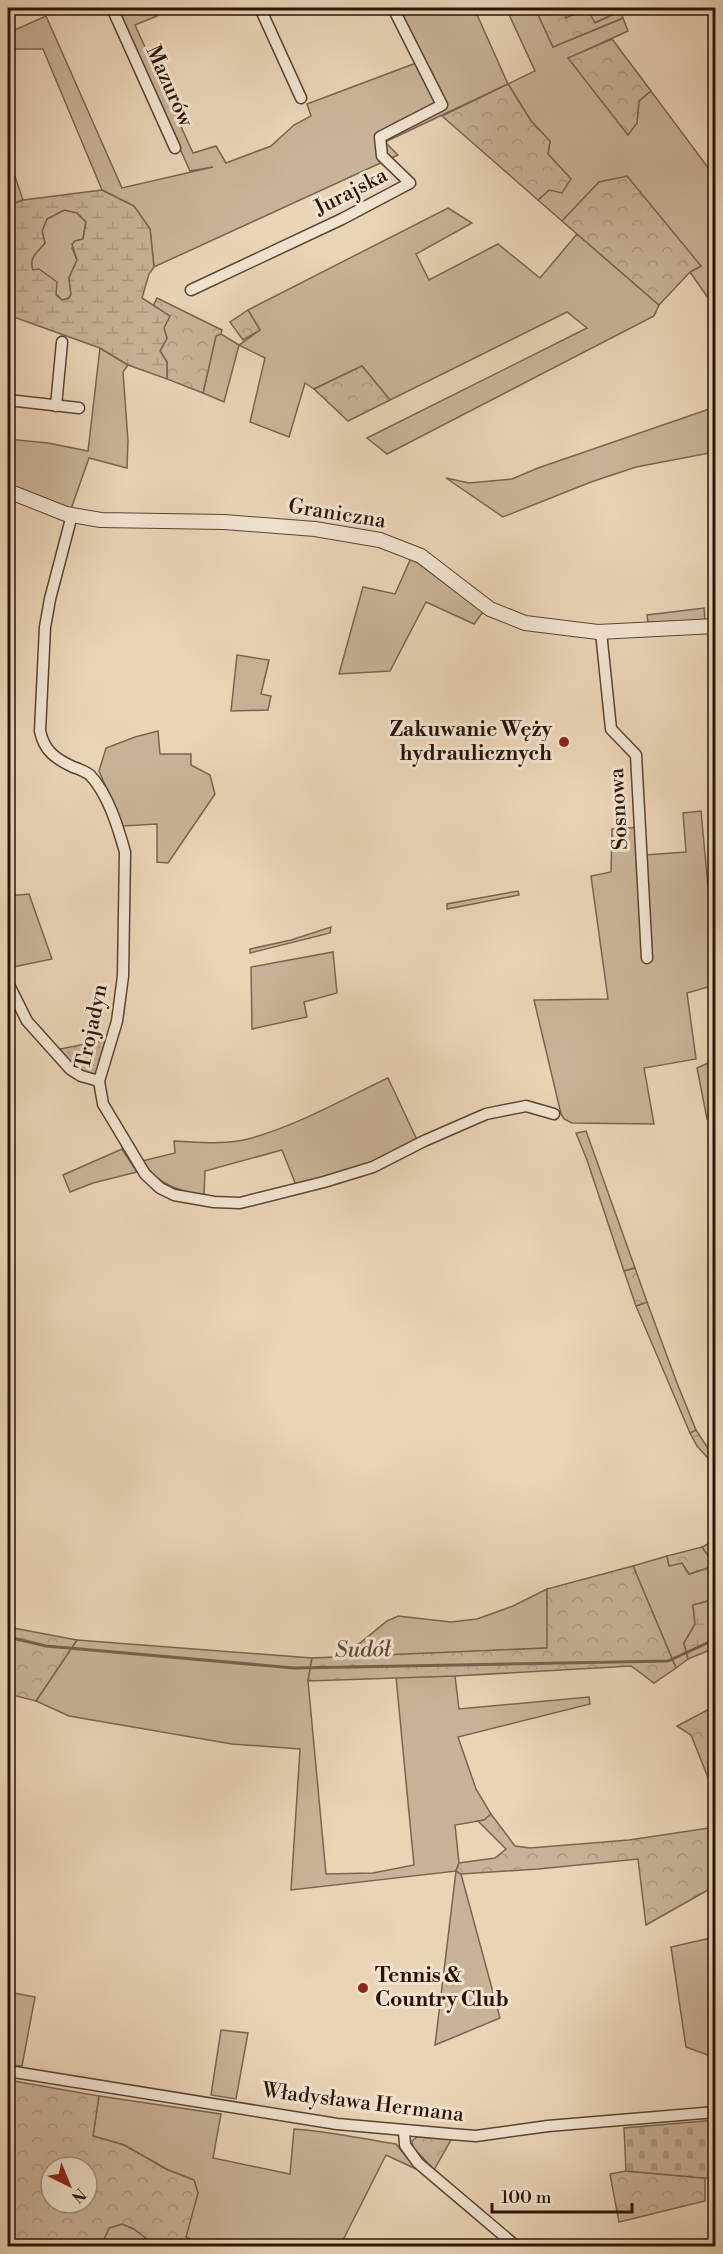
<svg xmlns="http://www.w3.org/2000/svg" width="723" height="2254" viewBox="0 0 723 2254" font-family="'Libre Bodoni',serif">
<defs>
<pattern id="forest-crowns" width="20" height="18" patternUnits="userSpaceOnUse" patternTransform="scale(1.5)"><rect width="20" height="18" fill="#c9b398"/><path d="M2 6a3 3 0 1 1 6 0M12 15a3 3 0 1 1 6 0" fill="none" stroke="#ad9982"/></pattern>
<pattern id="wetland-marsh" width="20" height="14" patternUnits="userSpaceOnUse" patternTransform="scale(1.5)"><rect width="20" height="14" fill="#c9b398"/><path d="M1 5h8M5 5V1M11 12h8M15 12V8" fill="none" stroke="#ad9982"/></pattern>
<pattern id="cemetery-stones" width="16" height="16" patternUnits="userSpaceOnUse" patternTransform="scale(1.5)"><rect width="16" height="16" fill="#c9b398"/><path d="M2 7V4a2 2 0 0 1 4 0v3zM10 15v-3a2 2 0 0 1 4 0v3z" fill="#ad9982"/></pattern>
<pattern id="park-dots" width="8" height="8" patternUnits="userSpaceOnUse" patternTransform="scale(1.5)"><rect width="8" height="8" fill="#c9b398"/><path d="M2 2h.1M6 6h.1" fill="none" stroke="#ad9982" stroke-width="1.8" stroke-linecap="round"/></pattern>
</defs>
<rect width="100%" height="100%" fill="#ead4b6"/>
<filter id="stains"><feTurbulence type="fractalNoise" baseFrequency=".00333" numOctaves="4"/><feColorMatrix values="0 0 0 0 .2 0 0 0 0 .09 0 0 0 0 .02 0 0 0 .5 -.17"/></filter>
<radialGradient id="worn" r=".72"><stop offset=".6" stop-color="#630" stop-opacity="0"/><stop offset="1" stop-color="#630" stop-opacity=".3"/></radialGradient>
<!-- grass -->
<g fill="#c9b398" stroke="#7a6450" stroke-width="1.5">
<polygon points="121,8 153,8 157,16 135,25 193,153 216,146 226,163 271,146 294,125 311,116 307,104 424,60 397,8 474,8 508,84 535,71 506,8 535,8 553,47 623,18 628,31 569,58 637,123 639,101 651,91 715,177 715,308 690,272 701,266 599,183 562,221 538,200 549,190 571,179 548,154 550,141 531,121 508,84 385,142 398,155 154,267 150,229 134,206 102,190 43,49 8,49 8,33 46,16 122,188 213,167 190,171 117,9"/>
<polygon points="561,8 619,8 621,11 594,23 565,18"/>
<polygon points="8,156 23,200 8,206"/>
<polygon points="448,208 472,223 416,254 429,280 498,244 540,278 577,234 659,305 654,316 387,454 367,438 587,328 567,312 390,400 362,366 314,389 305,383 289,437 250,422 265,358 239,345 224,402 203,393 216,335 221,334 239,345 260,330 248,310"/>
<path d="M64,210L77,212L86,222L83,239L75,241L72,248L77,260L69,278L71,294L69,298L62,300L33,270C28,258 37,252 45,243L42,231L47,219Z"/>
<polygon points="100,348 128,365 123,372 128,441 127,468 89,458 71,509 8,485 8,439 48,443 88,451"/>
<polygon points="715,407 715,452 636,467 591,482 503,517 446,478 469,483 512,479 538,468"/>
<polygon points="411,558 483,612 474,624 426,602 390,671 339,674 363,587 395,594"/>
<polygon points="704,608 705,621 648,622 647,615"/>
<polygon points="237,655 269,660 261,694 271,696 268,710 231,711"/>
<polygon points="158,731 160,754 191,754 191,765 210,775 215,794 168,863 157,862 157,824 123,826 99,771 106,748 135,737"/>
<polygon points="701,811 715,962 715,985 687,993 696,1059 644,1068 654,1124 572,1123 564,1119 561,1114 534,1000 608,999 591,876 611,872 612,829 643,827 645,855 686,852 683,813"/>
<polygon points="518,891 519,895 447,909 447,904"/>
<polygon points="29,894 52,959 8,968 8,896"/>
<polygon points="331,927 330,933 250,953 250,949 291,940"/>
<polygon points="333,952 337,993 304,1002 307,1017 252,1029 251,967"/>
<polygon points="715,1060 715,1116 707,1119 697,1068"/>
<path d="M388,1078L417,1140L374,1162L296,1185L282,1150L205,1171L204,1196C177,1190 158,1185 142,1161L175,1153L174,1141C199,1142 225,1145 248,1139C297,1126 343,1099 388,1078Z"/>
<polygon points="586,1131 635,1268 624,1271 587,1160 576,1133"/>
<polygon points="122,1149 137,1172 93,1183 70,1192 63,1175"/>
<polygon points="647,1302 677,1383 696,1430 690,1433 636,1306"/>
<polygon points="715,1540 715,1599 693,1605 695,1624 684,1643 688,1659 676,1668 633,1566 667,1556 669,1565 682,1563 689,1574 714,1566 702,1547"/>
<polygon points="547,1589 548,1648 352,1657 347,1649 360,1643 387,1621 398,1616 451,1622 477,1619 513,1606"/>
<polygon points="77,1640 312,1658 308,1681 326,1874 373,1873 414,1865 396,1677 455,1676 459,1709 589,1697 590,1704 458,1737 476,1789 491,1814 484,1820 455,1825 459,1863 456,1871 461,1874 500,2018 435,2045 456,1871 291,1890 300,1749 232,1744 69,1716 36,1701"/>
<polygon points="715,1937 716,2050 713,2057 686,2047 671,1947"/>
<polygon points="9,1992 35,1997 22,2066 8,2065"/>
<polygon points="221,2030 248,2033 236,2099 211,2095"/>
<path d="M99,2096L221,2114L213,2158L290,2174L294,2129C328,2131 362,2139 396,2144L416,2169L386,2155L340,2246H210L185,2237L198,2193L194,2180L168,2170L124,2145L93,2136Z"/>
<polygon points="122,2224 134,2229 156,2246 101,2246 109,2228"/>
</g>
<!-- forest -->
<g fill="url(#forest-crowns)" stroke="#7a6450" stroke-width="1.5" fill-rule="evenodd">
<polygon points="535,8 561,8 566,18 587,8 595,23 621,11 623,18 553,47"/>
<polygon points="612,39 651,91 639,101 637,123 628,135 568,58"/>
<polygon points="508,84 531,121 550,141 548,154 571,179 562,193 549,190 538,200 442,116"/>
<polygon points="627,176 701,266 690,272 659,305 562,221 599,182"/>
<polygon points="157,298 222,330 221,334 216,336 203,393 167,379 167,362 160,351 167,338 153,306"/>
<polygon points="248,310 260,330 243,340 230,322"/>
<polygon points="362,366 390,400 348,421 314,389"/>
<polygon points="635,1268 647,1302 636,1306 624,1271"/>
<polygon points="696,1430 711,1453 715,1457 715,1466 697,1446 690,1433"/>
<polygon points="702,1547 715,1566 715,1572 714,1566 689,1574 682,1563 669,1566 667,1556"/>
<polygon points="633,1566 676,1668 654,1683 631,1666 455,1676 308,1681 312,1658 547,1648 547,1589"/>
<polygon points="8,1627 77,1640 36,1701 8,1694"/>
<polygon points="715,1706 715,1795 691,1735 677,1726"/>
<polygon points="491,1814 515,1846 530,1848 629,1840 715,1827 715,1858 713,1860 715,1886 646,1925 638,1859 538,1869 461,1874 456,1871 459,1863 495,1858 506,1849 478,1821 484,1820"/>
<path d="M8,2080L99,2096L93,2136L124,2145L168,2170L194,2180L198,2193L186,2237L194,2241L192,2246H156L134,2229L122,2224L109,2228L101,2246H8ZM51,2167H87V2203H51Z"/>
<polygon points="426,2135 452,2138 434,2170 413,2147 412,2141 417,2137"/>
<polygon points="626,2171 705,2178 705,2201 619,2222 610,2174"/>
</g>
<!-- wetland -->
<g fill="url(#wetland-marsh)" stroke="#7a6450" stroke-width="1.5" fill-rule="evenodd">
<path d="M102,190L134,206L150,229L154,267L149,274L142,298L170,316L164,328L167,338L160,351L167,362V379L128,365L100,348L8,315V206L23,200ZM64,210L77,213L86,222L83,239L75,241L72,244L77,260L69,278L71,294L69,298L62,300L56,295L57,282L39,269L33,270C28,258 38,252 45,243L42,231L47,219Z"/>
<polygon points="715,1599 715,1648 688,1659 684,1643 695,1624 693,1605"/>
</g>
<!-- cemetery -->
<polygon fill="url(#cemetery-stones)" stroke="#7a6450" stroke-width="1.5" points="715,2120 715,2179 626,2171 624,2128"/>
<!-- park -->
<path fill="url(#park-dots)" stroke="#7a6450" stroke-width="1.5" d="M106,1040L98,1071L94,1074C78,1071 68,1063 60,1049Z"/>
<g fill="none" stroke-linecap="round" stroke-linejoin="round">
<!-- stream -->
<polyline stroke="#76604c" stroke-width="3" points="8,1637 46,1646 294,1668 668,1661 716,1639"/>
<defs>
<g id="minor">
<polyline points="112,8 175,148"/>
<polyline points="260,8 301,98"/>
<polyline points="191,290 342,219 410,183 382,156 380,137 442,105 393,8"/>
<polyline points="8,400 79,408"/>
<polyline points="56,406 62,342"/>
<path d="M72,515L50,599L45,627L40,731C44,751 56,759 73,767C79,769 85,771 90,775C108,794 118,827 125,852L123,976L117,1021L99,1081L103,1104L145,1174L160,1188L174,1195L214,1202L240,1203L324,1182L373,1167L424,1141L486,1114L526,1106L554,1114"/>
<polyline points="601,632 611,729 636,755 647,958"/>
<polyline points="8,983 27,1021 70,1069 81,1076 99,1081"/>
<polyline points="8,2071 337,2124 450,2134 476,2136 548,2126 716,2112"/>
<polyline points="404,2131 405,2145 418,2163 516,2246"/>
</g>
<polyline id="tertiary" points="8,491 66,514 101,520 224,522 315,529 380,540 421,556 490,609 525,623 598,632 716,626"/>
</defs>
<!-- minor casing -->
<use href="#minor" stroke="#5a4433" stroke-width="13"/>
<!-- tertiary casing -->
<use href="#tertiary" stroke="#5a4433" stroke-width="16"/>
<!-- minor -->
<use href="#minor" stroke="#f1e3d0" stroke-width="10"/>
<!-- tertiary -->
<use href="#tertiary" stroke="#f1e3d0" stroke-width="14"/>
</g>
<!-- markers -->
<g fill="#8f2418" stroke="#f1e3d0" stroke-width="2">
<circle cx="564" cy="742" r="6"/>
<circle cx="363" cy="1988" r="6"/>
</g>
<g text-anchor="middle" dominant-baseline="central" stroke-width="6" stroke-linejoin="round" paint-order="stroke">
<!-- street labels -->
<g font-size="21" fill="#2a1407" stroke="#f1e3d0">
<text transform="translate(169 86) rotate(66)">Mazurów</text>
<text transform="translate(351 192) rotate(-27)">Jurajska</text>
<text transform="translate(337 514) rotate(9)">Graniczna</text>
<text transform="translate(619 809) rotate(-93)">Sosnowa</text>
<text transform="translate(92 1027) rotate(-78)">Trojadyn</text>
<text transform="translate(363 2103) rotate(7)">Władysława Hermana</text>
</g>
<!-- poi labels -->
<g font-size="21" font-weight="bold" fill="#2a1407" stroke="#f1e3d0" text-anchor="end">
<text x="552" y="730">Zakuwanie Węży<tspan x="552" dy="24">hydraulicznych</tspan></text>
<text x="375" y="1976" text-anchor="start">Tennis &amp;<tspan x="375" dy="24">Country Club</tspan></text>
</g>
<!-- water labels -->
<g font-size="22" font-style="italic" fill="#5d4735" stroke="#f1e3d0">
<text transform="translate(363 1650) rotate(-1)">Sudół</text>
</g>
</g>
<!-- margin -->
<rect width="723" height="2254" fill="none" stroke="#ead4b6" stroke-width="30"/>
<rect x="9" y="9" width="705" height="2236" fill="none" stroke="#2a1407" stroke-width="3"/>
<rect x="15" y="15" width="693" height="2224" fill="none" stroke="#2a1407" stroke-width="1.5"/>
<!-- north arrow -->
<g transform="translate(69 2185) rotate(137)"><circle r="28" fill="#f1e3d0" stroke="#a19080" stroke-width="1.5"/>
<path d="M0-4.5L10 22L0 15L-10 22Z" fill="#8f2418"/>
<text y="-9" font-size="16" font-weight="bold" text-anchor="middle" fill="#2a1407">N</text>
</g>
<!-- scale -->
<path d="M492 2203v9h140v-9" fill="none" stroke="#2a1407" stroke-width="3"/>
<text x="501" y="2203" font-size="18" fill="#2a1407" stroke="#f1e3d0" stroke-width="4.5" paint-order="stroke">100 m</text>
<rect width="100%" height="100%" filter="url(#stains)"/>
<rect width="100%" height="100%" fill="url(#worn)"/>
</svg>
